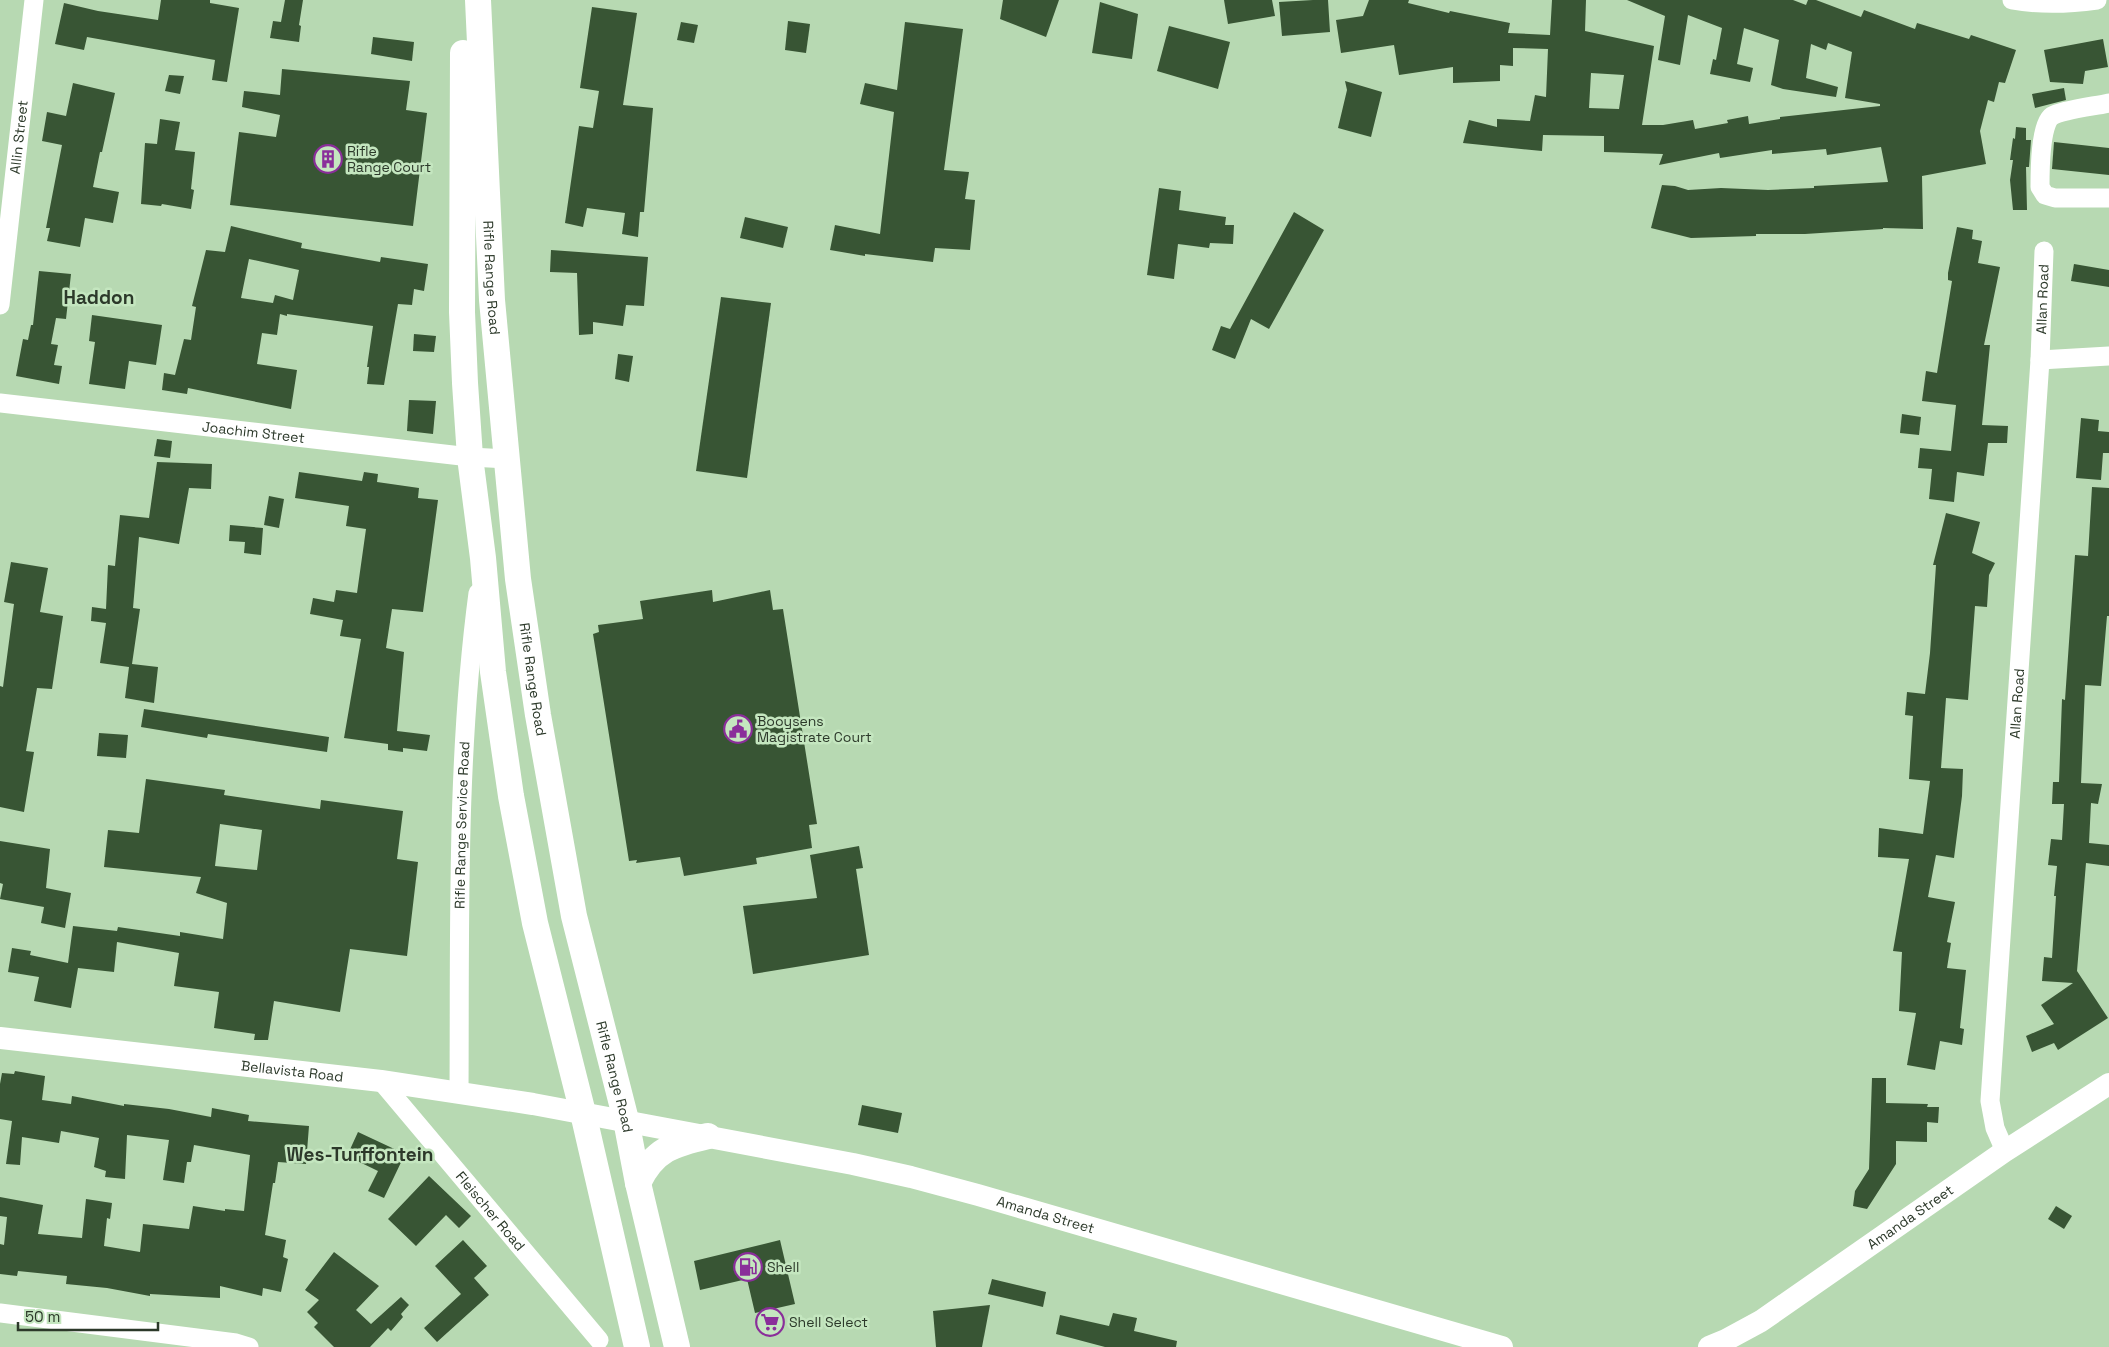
<svg xmlns="http://www.w3.org/2000/svg" width="2109" height="1347" viewBox="0 0 2109 1347" font-family="'Space Grotesk',sans-serif">
<rect width="100%" height="100%" fill="#b7d9b2"/>
<!-- building -->
<g fill="#385534" fill-rule="evenodd">
<polygon points="161,0 210,0 210,3 239,8 227,82 212,80 215,60 87,37 84,50 55,44 64,3 98,11 158,20"/>
<polygon points="285,0 303,0 299,25 301,26 299,42 270,38 273,21 281,22"/>
<polygon points="1003,0 1059,0 1046,37 1000,19"/>
<polygon points="1224,0 1272,0 1275,16 1228,24"/>
<polygon points="1313,0 1328,0 1330,32 1282,36 1279,2"/>
<path d="M1369,0H1409L1408,3L1449,13L1450,11L1510,23L1508,33L1550,35L1552,0H1586L1585,31L1654,46L1642,125H1663L1693,120L1695,129L1728,123L1727,120L1748,116L1749,124L1780,119V117L1880,106V104L1845,98L1852,52L1828,43L1826,50L1811,44L1806,78L1838,87L1836,97L1783,89L1771,85L1779,40L1744,28L1737,64L1753,68L1750,82L1710,74L1713,59L1716,60L1722,28L1688,15L1680,65L1658,60L1665,16L1627,0H1793L1806,5L1808,0H1816L1861,17L1864,10L1915,29L1917,23L1969,39L1971,35L2016,50L2005,83L1999,82L1994,102L1988,100L1980,131L1986,164L1922,176L1923,229L1883,228V229L1805,234H1756V236L1691,238L1651,228L1662,185L1675,186L1688,190L1721,188L1768,190L1814,188V186L1888,182L1881,147L1827,155L1826,149L1772,154V150L1720,158L1719,153L1659,165L1663,154L1604,152V136L1543,135L1542,151L1463,143L1469,120L1497,127V119L1530,121L1535,95L1546,97L1548,49L1513,48V66L1500,65V81L1453,83V67L1399,75L1394,45L1341,53L1336,20L1363,16ZM1591,73L1624,75L1619,109L1589,108Z"/>
<polygon points="1100,2 1138,14 1132,59 1092,53"/>
<polygon points="592,7 637,13 623,105 653,108 644,212 640,212 638,237 622,234 625,213 587,208 583,227 565,223 579,126 593,128 599,91 580,88"/>
<polygon points="788,21 810,24 806,53 785,50"/>
<polygon points="681,22 698,25 694,43 677,40"/>
<polygon points="905,22 963,29 944,170 969,172 965,199 975,200 970,250 935,248 933,262 865,254 865,256 830,250 835,225 880,234 894,112 860,104 865,83 897,90"/>
<polygon points="1169,26 1230,42 1218,89 1157,71"/>
<polygon points="373,37 414,42 412,61 371,54"/>
<polygon points="2103,39 2108,67 2085,71 2083,84 2050,82 2044,50"/>
<polygon points="282,69 410,81 406,110 427,113 413,226 230,205 239,132 276,137 280,115 242,107 244,91 280,95"/>
<polygon points="169,75 184,76 180,94 165,91"/>
<polygon points="1345,81 1382,92 1371,137 1338,128 1347,90"/>
<polygon points="73,83 115,93 102,152 100,152 93,187 119,192 113,223 85,218 80,247 47,241 50,228 46,228 62,145 42,141 47,112 66,116"/>
<polygon points="2064,88 2066,100 2035,108 2032,94"/>
<polygon points="160,119 180,122 175,150 195,152 191,189 194,190 191,209 162,204 161,206 141,204 145,143 157,144"/>
<polygon points="2016,127 2026,128 2026,140 2031,140 2029,167 2026,167 2027,210 2013,210 2010,180 2013,160 2010,160 2013,138 2015,139"/>
<polygon points="2054,142 2109,148 2109,175 2052,169"/>
<polygon points="1159,188 1181,191 1179,210 1226,217 1225,225 1234,225 1233,244 1210,243 1209,248 1178,244 1174,279 1147,275"/>
<polygon points="1294,212 1324,230 1269,329 1251,319 1235,359 1212,350 1221,326 1230,329"/>
<polygon points="745,217 788,227 783,248 740,238"/>
<path d="M231,226L302,243L301,248L380,262L381,257L428,264L424,291L414,289L412,305L398,304L384,385L367,384L369,367H367L373,326L287,314V316L280,314L277,335L262,333L257,364L297,370L291,409L188,388L187,394L162,390L164,373L175,375L184,339L191,340L196,307L192,306L206,250L225,252ZM249,259L299,270L293,300L275,295L273,303L241,298Z"/>
<polygon points="1957,227 1973,230 1972,239 1982,241 1978,263 2000,267 1984,345 1990,345 1982,425 2008,426 2007,443 1988,443 1984,476 1957,472 1954,502 1929,499 1932,469 1918,468 1920,448 1951,451 1956,405 1922,401 1926,371 1937,373 1952,281 1948,280 1948,273"/>
<polygon points="551,250 648,257 644,306 626,305 623,326 593,322 593,334 579,335 577,273 550,272"/>
<polygon points="2074,264 2109,270 2109,287 2071,281"/>
<polygon points="39,271 71,274 66,319 56,318 51,344 58,345 54,365 62,366 59,384 16,376 23,339 28,340 31,325 33,325"/>
<polygon points="721,297 771,303 747,478 696,471"/>
<polygon points="92,315 162,325 156,365 129,361 125,389 89,384 95,342 89,341"/>
<polygon points="414,334 436,336 434,352 413,351"/>
<polygon points="618,354 633,356 629,382 615,379"/>
<polygon points="409,400 436,401 433,434 407,431"/>
<polygon points="1902,414 1921,417 1919,435 1900,433"/>
<polygon points="2081,418 2099,420 2098,431 2109,432 2109,453 2103,453 2101,480 2076,478"/>
<polygon points="157,439 172,441 170,458 154,456"/>
<polygon points="157,462 212,464 211,489 189,488 179,544 139,537 133,608 140,609 132,664 158,667 154,703 125,698 129,667 100,663 106,623 91,621 92,607 106,609 108,565 115,566 120,515 149,518"/>
<polygon points="299,472 362,481 364,472 378,474 377,482 419,488 418,498 438,500 423,612 392,609 386,648 404,652 397,731 430,735 427,751 403,748 403,752 388,750 388,744 344,738 361,639 340,636 343,620 310,614 313,598 334,602 336,590 357,593 366,529 346,526 349,506 295,498"/>
<polygon points="2092,487 2109,488 2109,616 2107,616 2101,686 2085,685 2081,783 2102,784 2098,804 2091,803 2089,843 2109,845 2109,866 2086,863 2077,971 2108,1018 2058,1050 2054,1043 2032,1052 2026,1036 2054,1024 2041,1005 2073,983 2042,981 2044,957 2052,958 2056,896 2054,896 2057,866 2048,865 2051,839 2062,840 2064,804 2052,804 2053,782 2059,782 2062,699 2065,700 2075,555 2088,556"/>
<polygon points="269,496 284,499 279,528 264,525"/>
<polygon points="1946,513 1980,522 1972,553 1995,563 1989,575 1987,607 1975,606 1968,700 1946,698 1941,768 1963,769 1962,796 1954,858 1936,855 1928,897 1955,902 1947,942 1951,943 1947,968 1966,970 1960,1028 1964,1029 1962,1045 1940,1041 1935,1070 1907,1065 1916,1013 1899,1011 1902,952 1893,951 1909,859 1878,857 1879,828 1923,834 1930,781 1909,779 1913,716 1905,715 1907,692 1925,694 1930,653 1936,565 1933,565"/>
<polygon points="230,525 263,528 261,555 244,553 245,542 229,541"/>
<polygon points="11,562 48,568 40,612 63,616 52,689 37,688 26,751 34,752 24,812 0,807 0,686 3,687 14,604 4,602"/>
<polygon points="712,590 713,602 770,590 773,610 783,609 817,824 809,825 812,848 756,858 757,864 684,876 680,857 636,863 637,860 629,861 593,634 599,632 598,625 643,619 640,601"/>
<polygon points="144,709 329,737 327,752 208,734 207,738 141,727"/>
<polygon points="99,733 128,735 126,758 97,756"/>
<path d="M146,779L225,790L224,795L320,809L321,800L403,811L397,859L418,862L407,956L350,949L340,1012L274,1001L268,1040H254L255,1034L214,1028L219,992L174,986L179,953L117,942L114,972L78,968L71,1008L34,1001L39,977L8,972L12,948L31,951L30,955L68,963L73,926L117,931L118,927L180,936V932L223,939L227,903L196,893L201,877L104,867L108,830L139,833ZM220,824L262,830L257,870L215,866Z"/>
<polygon points="0,841 50,849 46,888 71,893 65,928 41,923 44,907 0,899 3,884 0,883"/>
<polygon points="859,846 863,868 856,869 869,955 753,974 743,906 817,898 810,855"/>
<polygon points="15,1071 45,1076 42,1100 71,1104 72,1096 124,1106 124,1104 169,1109 211,1117 212,1108 249,1115 248,1121 309,1126 306,1164 278,1162 275,1183 273,1183 265,1235 286,1240 283,1257 288,1259 281,1292 263,1288 262,1296 220,1286 220,1298 150,1294 150,1296 107,1288 66,1284 67,1276 18,1271 17,1276 0,1274 0,1244 4,1245 7,1217 0,1216 0,1197 43,1205 38,1234 82,1238 86,1199 112,1203 110,1219 107,1218 104,1246 140,1252 143,1224 189,1229 193,1206 225,1211 225,1209 244,1211 250,1155 194,1145 191,1162 187,1162 184,1183 163,1180 169,1140 127,1135 125,1179 105,1177 106,1171 94,1167 99,1138 61,1131 59,1143 22,1137 20,1165 6,1164 12,1121 0,1119 0,1084 2,1073 14,1074"/>
<polygon points="1872,1078 1886,1078 1886,1103 1928,1104 1927,1107 1939,1107 1938,1123 1927,1122 1927,1142 1896,1141 1896,1164 1867,1209 1853,1206 1855,1191 1869,1169"/>
<polygon points="862,1105 902,1113 898,1133 858,1125"/>
<polygon points="358,1132 405,1154 384,1198 368,1191 378,1171 347,1156"/>
<polygon points="429,1176 471,1216 459,1228 446,1215 416,1246 388,1219"/>
<polygon points="2056,1206 2072,1216 2064,1229 2048,1219"/>
<polygon points="463,1240 487,1266 474,1278 489,1295 437,1342 424,1328 461,1294 435,1266"/>
<polygon points="780,1240 795,1304 755,1313 747,1279 700,1290 694,1261"/>
<polygon points="334,1252 379,1286 356,1310 371,1324 401,1297 409,1305 401,1314 403,1317 391,1331 388,1328 370,1347 334,1347 314,1327 318,1323 307,1312 319,1300 305,1290"/>
<polygon points="992,1279 1046,1292 1043,1307 988,1294"/>
<polygon points="990,1305 982,1347 936,1347 933,1311"/>
<polygon points="1113,1313 1137,1318 1134,1331 1177,1341 1176,1347 1105,1347 1056,1334 1060,1315 1109,1326"/>
</g>
<g fill="none" stroke-linecap="round" stroke-linejoin="round">
<!-- minor -->
<g stroke="#fff" stroke-width="19">
<path d="M2012,0C2040,5 2069,4 2097,0"/>
<path d="M2109,103C2096,106 2062,110 2052,116C2040,124 2040,172 2040,187L2045,195L2055,198H2109"/>
<path id="s1" d="M0,305L34,0"/>
<polyline points="2040,360 2109,356"/>
<path id="s2" d="M0,403L470,457L508,459"/>
<path id="s3" d="M381,1081L599,1340"/>
<path id="s4" d="M459,1093C460,926 456,759 478,593"/>
<path id="s5" d="M2005,1151L1995,1128L1990,1101L2040,360L2044,251"/>
<polyline points="0,1313 236,1343 249,1347"/>
</g>
<!-- tertiary -->
<g stroke="#fff" stroke-width="22">
<path id="s6" d="M0,1038L381,1081L533,1104L853,1164L911,1177L978,1195L1502,1347"/>
<path id="s7" d="M1709,1347L1726,1340L1761,1321L2005,1151L2109,1084"/>
</g>
<!-- secondary -->
<g stroke="#fff" stroke-width="26">
<path id="s8" d="M478,0L492,300L518,579L538,715L574,916L626,1120L638,1183L677,1347"/>
<polyline points="463,53 462,312 465,383 470,457 483,558 493,672 511,796 535,923 583,1113 637,1347"/>
<path d="M638,1183C654,1149 674,1144 708,1136"/>
</g>
</g>
<!-- icons -->
<defs>
<symbol id="building-ring" viewBox="-11 -11 22 22"><circle r="9.5" fill="#c4e6bf" stroke="#8a2e9a" stroke-width="1.5"/><path d="M-4-6H4V6H1V3H-1V6H-4ZM-2.5-4.3h1.7v1.8h-1.7ZM.8-4.3h1.7v1.8H.8ZM-2.5-1h1.7V.8h-1.7ZM.8-1h1.7V.8H.8Z" fill="#8a2e9a"/></symbol>
<symbol id="civic-ring" viewBox="-11 -11 22 22"><circle r="9.5" fill="#c4e6bf" stroke="#8a2e9a" stroke-width="1.5"/><path d="M-.6-6.5H3V-4.5H.6V-3L4-1V1h2V6H-6V1h2V-1L-.6-3ZM-1.2 2.5V6h2.4V2.5Z" fill="#8a2e9a"/></symbol>
<symbol id="fuel-ring" viewBox="-11 -11 22 22"><circle r="9.5" fill="#c4e6bf" stroke="#8a2e9a" stroke-width="1.5"/><path d="M-5.5-6h7V0h2V4h1.3V-2.5L3-4.5l.8-.8L6-3V5H2.5V1h-1V6h-7ZM-4.2-4.7v3.2H.2V-4.7Z" fill="#8a2e9a"/></symbol>
<symbol id="supermarket-ring" viewBox="-11 -11 22 22"><circle r="9.5" fill="#c4e6bf" stroke="#8a2e9a" stroke-width="1.5"/><path d="M-6-5.5h2.5l.6 2H6L4.5 2H-2.5L-4.4-4H-6ZM-1.5 3.2a1.3 1.3 0 1 0 .1 0ZM3 3.2a1.3 1.3 0 1 0 .1 0Z" fill="#8a2e9a"/></symbol>
</defs>
<g fill-rule="evenodd">
<use href="#building-ring" x="312" y="143" width="32" height="32"/>
<use href="#civic-ring" x="722" y="713" width="32" height="32"/>
<use href="#fuel-ring" x="732" y="1251" width="32" height="32"/>
<use href="#supermarket-ring" x="754" y="1306" width="32" height="32"/>
</g>
<g text-anchor="middle" dominant-baseline="central" stroke-width="5" stroke-linejoin="round" paint-order="stroke">
<!-- street labels -->
<g font-size="14" fill="#2c392a" stroke="#c4e6bf">
<text stroke="none"><textPath href="#s1" startOffset="169">Allin Street</textPath></text>
<text stroke="none"><textPath href="#s8" startOffset="278">Rifle Range Road</textPath></text>
<text stroke="none"><textPath href="#s5" startOffset="856">Allan Road</textPath></text>
<text stroke="none"><textPath href="#s2" startOffset="255">Joachim Street</textPath></text>
<text stroke="none"><textPath href="#s8" startOffset="682">Rifle Range Road</textPath></text>
<text stroke="none"><textPath href="#s5" startOffset="451">Allan Road</textPath></text>
<text stroke="none"><textPath href="#s4" startOffset="268">Rifle Range Service Road</textPath></text>
<text stroke="none"><textPath href="#s6" startOffset="294">Bellavista Road</textPath></text>
<text stroke="none"><textPath href="#s8" startOffset="1088">Rifle Range Road</textPath></text>
<text stroke="none"><textPath href="#s3" startOffset="170">Fleischer Road</textPath></text>
<text stroke="none"><textPath href="#s6" startOffset="1062">Amanda Street</textPath></text>
<text stroke="none"><textPath href="#s7" startOffset="240">Amanda Street</textPath></text>
</g>
<!-- poi labels -->
<g font-size="14" fill="#2c392a" stroke="#c4e6bf" text-anchor="start">
<text x="347" y="151">Rifle<tspan x="347" dy="16">Range Court</tspan></text>
<text x="757" y="721">Booysens<tspan x="757" dy="16">Magistrate Court</tspan></text>
<text x="767" y="1267">Shell</text>
<text x="789" y="1322">Shell Select</text>
</g>
<!-- district labels -->
<g font-size="19" font-weight="bold" fill="#2c392a" stroke="#c4e6bf">
<text x="99" y="297">Haddon</text>
<text x="360" y="1154">Wes-Turffontein</text>
</g>
</g>
<!-- scale -->
<path d="M18 1322v8h140v-8" fill="none" stroke="#2c392a" stroke-width="2.5"/>
<text x="25" y="1322" font-size="15" fill="#2c392a" stroke="#c4e6bf" stroke-width="4" paint-order="stroke">50 m</text>
</svg>
